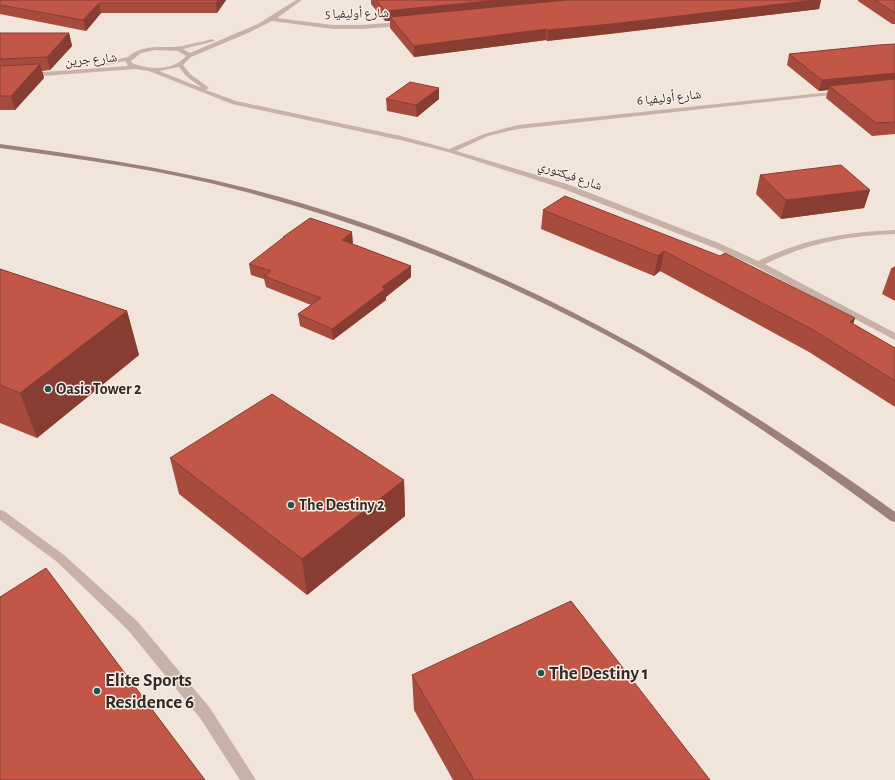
<svg xmlns="http://www.w3.org/2000/svg" width="895" height="780" viewBox="0 0 895 780" font-family="'Alegreya Sans','Noto Naskh Arabic',sans-serif">
<rect width="100%" height="100%" fill="#f1e4da"/>
<g fill="none" stroke-linecap="round" stroke-linejoin="round">
<!-- street -->
<g fill="#c8b2a7" fill-rule="evenodd">
<path d="M296,0H302L277,18L333,25H362L402,22L405,24L402,26L362,29H333L272,21L248,33L191,57L183,65L190,74L208,87L209,88L206,90L236,101L401,136L449,149L484,134L518,125L841,91L842,92L839,94L518,129L488,136L456,151L567,184L721,244L758,261C804,239 845,232 895,230V234C847,236 808,243 765,264L895,333V340L755,266L715,248L561,188L448,152L400,140L232,104L149,71L135,69L30,77L27,75L30,73L128,66L125,61L96,67L93,65L128,57C140,45 159,47 174,47C186,46 200,42 212,39L215,41L183,49L190,53L258,24ZM155,50L178,51L186,56C174,71 148,70 132,63L131,61L141,53ZM179,67L186,76L202,88L159,71Z"/>
<polygon points="0,510 4,511 64,555 138,622 210,708 256,780 240,780 200,718 128,630 56,561 0,520"/>
</g>
<!-- secondary -->
<path fill="#9c8178" fill-rule="evenodd" d="M0,144C81,155 163,167 242,187C483,247 695,368 895,512V522L891,521C812,463 731,406 646,357C519,285 383,228 242,191C163,170 81,159 0,148Z"/>
</g>
<!-- wall -->
<g fill="#a74b3d">
<polygon points="0,0 226,0 217,13 101,13 86,31 0,14"/>
<polygon points="371,0 821,0 819,9 610,34 547,41 546,40 414,57 390,28 390,21 385,21 371,4"/>
<polygon points="858,0 895,0 895,24 892,24 858,1"/>
<polygon points="0,33 69,33 72,46 50,70 42,71 44,78 15,110 0,110"/>
<polygon points="895,44 895,134 872,136 826,98 828,90 819,91 787,65 789,54"/>
<polygon points="386,99 439,99 417,117 387,111"/>
<polygon points="760,175 870,190 864,208 781,219 756,194"/>
<polygon points="565,196 855,318 853,324 895,348 895,407 809,352 660,271 654,276 541,229 543,210"/>
<polygon points="283,237 353,243 352,244 411,266 411,277 386,297 386,300 333,340 300,326 298,314 311,305 266,287 264,279 251,275 249,264 283,239"/>
<polygon points="895,267 895,301 882,294 891,269"/>
<polygon points="0,269 127,311 139,355 37,438 0,423"/>
<polygon points="170,458 404,480 405,516 307,595 179,494"/>
<polygon points="412,675 710,780 453,780 414,710"/>
</g>
<!-- shaded-wall -->
<g fill="#883d32">
<polygon points="218,0 226,0 217,13 216,3"/>
<polygon points="499,0 603,0 390,17 390,21 385,21 385,11"/>
<polygon points="815,0 821,0 819,9 547,41 548,30"/>
<polygon points="99,3 101,13 86,31 83,20"/>
<polygon points="546,29 546,40 414,57 414,46"/>
<polygon points="69,33 72,46 50,70 47,57"/>
<polygon points="40,64 44,78 15,110 11,96"/>
<polygon points="895,73 895,84 829,86 828,90 819,91 822,80"/>
<polygon points="439,88 439,99 417,117 416,105"/>
<polygon points="870,190 864,208 781,219 786,200"/>
<polygon points="352,232 353,243 342,251 342,240"/>
<polygon points="664,251 660,271 654,276 658,256"/>
<polygon points="411,266 411,277 386,297 386,300 333,340 332,329 382,287"/>
<polygon points="127,311 139,355 37,438 20,393"/>
<polygon points="855,318 848,339 850,322"/>
<polygon points="404,480 405,516 307,595 302,559"/>
</g>
<!-- building -->
<g fill="#c25747" stroke="#883d32">
<polygon points="0,0 218,0 216,3 99,3 83,20 0,5"/>
<polygon points="376,0 499,0 385,11"/>
<polygon points="567,0 815,0 611,24 548,30 546,29 414,46 390,17"/>
<polygon points="875,0 895,0 895,13"/>
<polygon points="0,33 69,33 47,57 0,59"/>
<polygon points="895,44 895,73 822,80 789,54 878,45"/>
<polygon points="40,64 11,96 0,96 0,66"/>
<polygon points="895,79 895,122 876,123 829,86"/>
<polygon points="410,82 439,88 416,105 386,99"/>
<polygon points="841,165 870,190 786,200 760,175"/>
<polygon points="565,196 720,256 725,253 855,318 850,322 895,348 895,381 815,331 664,251 658,256 543,210"/>
<polygon points="310,218 352,232 342,240 411,266 382,287 385,289 332,329 298,314 321,298 264,276 271,271 249,264 284,237 283,237"/>
<polygon points="895,267 895,271 891,269"/>
<polygon points="0,269 127,311 20,393 0,385"/>
<polygon points="272,394 404,480 302,559 170,458"/>
<polygon points="46,568 205,780 0,780 0,597"/>
<polygon points="571,601 710,780 474,780 412,675"/>
</g>
<!-- markers -->
<g fill="#1e5553" stroke="#f9eee6" stroke-width="1.5">
<circle cx="48" cy="389" r="4"/>
<circle cx="291" cy="505" r="4"/>
<circle cx="541" cy="673" r="4"/>
<circle cx="97" cy="691" r="4"/>
</g>
<g text-anchor="middle" dominant-baseline="central" stroke-width="3" stroke-linejoin="round" paint-order="stroke">
<!-- far-street labels -->
<g font-size="13" fill="#352a27" stroke="#f9eee6">
<text transform="translate(357 14) rotate(-1)">شارع أوليفيا 5</text>
<text transform="translate(91 60) rotate(-5)">شارع جرين</text>
<text transform="translate(669 98) rotate(-6)">شارع أوليفيا 6</text>
<text transform="translate(570 176) rotate(19)">شارع فيكتوري</text>
</g>
<!-- poi labels -->
<g font-size="16" font-weight="bold" fill="#352a27" stroke="#f9eee6" text-anchor="start">
<text x="56" y="389">Oasis Tower 2</text>
<text x="299" y="505">The Destiny 2</text>
</g>
<!-- near-poi labels -->
<g font-size="19" font-weight="bold" fill="#352a27" stroke="#f9eee6" text-anchor="start">
<text x="549" y="673">The Destiny 1</text>
<text x="105" y="680">Elite Sports<tspan x="105" dy="22">Residence 6</tspan></text>
</g>
</g>
</svg>
